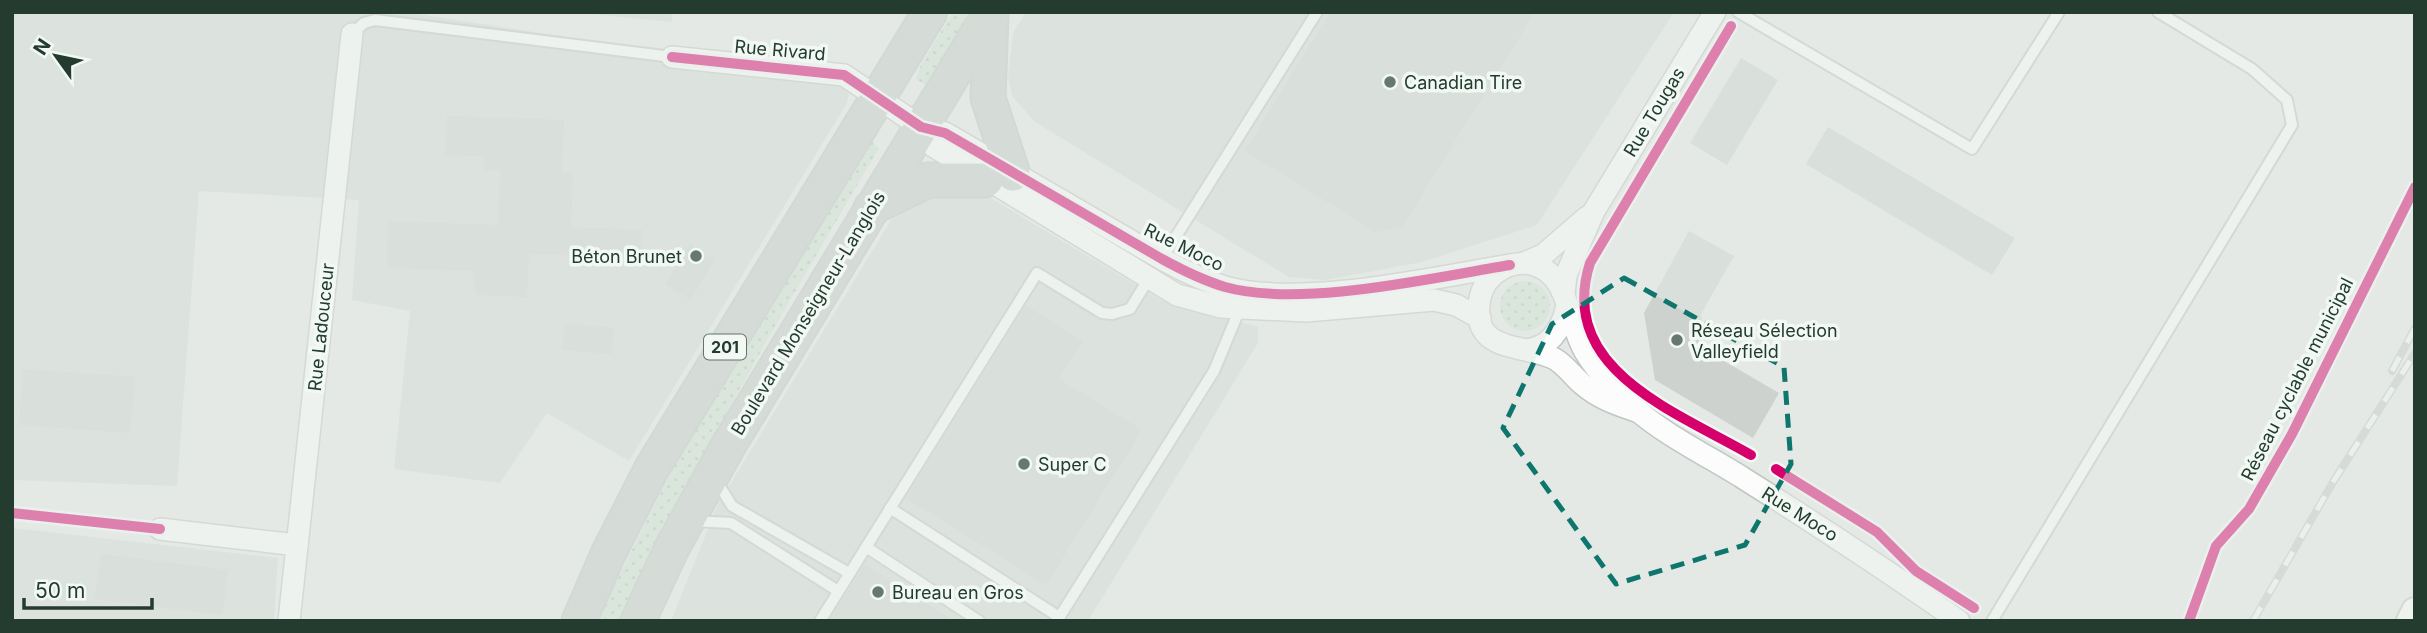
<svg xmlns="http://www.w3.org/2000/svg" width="2427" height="633" viewBox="0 0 2427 633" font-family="Inter,sans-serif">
<defs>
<pattern id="grass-dots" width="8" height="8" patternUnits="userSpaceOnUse" patternTransform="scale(1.75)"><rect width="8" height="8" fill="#cee2cf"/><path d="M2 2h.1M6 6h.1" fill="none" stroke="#b1c3b2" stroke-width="1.8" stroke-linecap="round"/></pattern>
</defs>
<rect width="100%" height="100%" fill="#e4e9e6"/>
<!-- built -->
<g fill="#d2dad5">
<polygon points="12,12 405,12 831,78 847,85 849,93 847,103 629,461 547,413 500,483 394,469 410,311 352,300 359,200 199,191 177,486 12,480"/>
<polygon points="572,12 672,12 672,22"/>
<polygon points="1026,12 1674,12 1537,225 1422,262 1325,280 1289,277 1035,122 1012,96 1008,75 1013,33"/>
<polygon points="957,189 989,197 1161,300 1258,327 1258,343 1088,621 671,621 718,504 907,194"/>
<polygon points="12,528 278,558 274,621 12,621"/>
</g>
<!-- grass -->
<g fill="url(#grass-dots)">
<polygon points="953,12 973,12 925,85 916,79 921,65"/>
<path d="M873,142L879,148C789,303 695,456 624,621H600L611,591L692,431L861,148Z"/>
<circle cx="1525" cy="306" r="25"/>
</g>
<!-- building -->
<g fill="#cdd2cf">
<polygon points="1330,12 1535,12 1402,227 1376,232 1245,151"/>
<polygon points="1741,58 1778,80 1727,165 1690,143"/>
<polygon points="447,116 564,120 562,172 573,173 571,227 642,230 641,258 529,254 527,297 477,295 472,271 387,268 388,221 498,225 500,170 484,170 485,156 445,155"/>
<polygon points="1828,127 2015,238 1992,275 1806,164"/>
<polygon points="1689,231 1734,256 1701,314 1707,351 1779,393 1753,438 1655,380 1644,313"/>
<polygon points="690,245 714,260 691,300 665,284"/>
<polygon points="1026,306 1083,341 1059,379 1142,430 1046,585 906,498"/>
<polygon points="565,323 614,328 611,354 562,350"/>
<polygon points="23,369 135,377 130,433 19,425"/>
<polygon points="101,554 228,570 222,615 95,599"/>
<polygon points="865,564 954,621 829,621"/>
</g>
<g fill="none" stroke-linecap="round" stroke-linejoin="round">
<defs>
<g id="service">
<polyline points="1738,12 1972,149 2059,12"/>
<polyline points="352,34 364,23 375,20 672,57"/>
<polyline points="1160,262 1317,12"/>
<polyline points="716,480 732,506 849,573"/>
<polyline points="890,508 1059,617"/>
<polyline points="692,521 731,523 838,591"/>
<polyline points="866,547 979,621"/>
<polyline points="820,621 1037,273 1102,313 1112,314 1130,309 1151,275"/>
<polyline points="1057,621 1214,371 1241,306"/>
<polyline points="1992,621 2292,125 2287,100 2252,69 2158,12"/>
</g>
<g id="minor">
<path d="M672,57L844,75L921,127L945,133L1162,259C1182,270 1202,280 1225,287C1301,308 1431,278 1510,265"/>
<polyline points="921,127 933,146 1177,295 1221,307 1306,311 1434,300 1456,305 1480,318"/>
<polyline points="1524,263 1543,255 1587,217"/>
<polyline points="1564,294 1566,275 1594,211 1715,12"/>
<path d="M1525,350C1549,348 1561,331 1566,309"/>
<path d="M1639,412C1618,405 1599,399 1582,384C1573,376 1565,365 1555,359C1525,343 1469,355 1480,298C1485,273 1513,257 1537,266C1568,276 1569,324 1584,350C1597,373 1618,392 1636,409C1660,432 1713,459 1743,478C1816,524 1888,571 1959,621"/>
<polyline points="160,529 297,545"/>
<polyline points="289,621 352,34"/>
</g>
<polyline id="tertiary" points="2410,621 2415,611"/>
<g id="trunk">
<polyline points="991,16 988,98 1013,174"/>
<polyline points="871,208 928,180 986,180"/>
<polyline points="579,621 608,554 652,468 930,12"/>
<polyline points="638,621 672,548 727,448 991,12"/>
</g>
</defs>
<!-- service casing -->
<use href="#service" stroke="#c1c6c3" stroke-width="14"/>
<!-- minor casing -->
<use href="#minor" stroke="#c1c6c3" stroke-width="24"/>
<!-- tertiary casing -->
<use href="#tertiary" stroke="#c1c6c3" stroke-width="30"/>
<!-- trunk casing -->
<use href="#trunk" stroke="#bdc5c1" stroke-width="37"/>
<!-- service -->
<use href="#service" stroke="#fbfcfb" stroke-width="10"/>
<!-- minor -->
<use href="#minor" stroke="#fbfcfb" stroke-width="21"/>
<!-- tertiary -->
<use href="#tertiary" stroke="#fbfcfb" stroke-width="26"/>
<!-- trunk -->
<use href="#trunk" stroke="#c4ccc8" stroke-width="33"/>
<defs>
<g id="rail">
<polyline points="2392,371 2415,328"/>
<polyline points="2253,621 2333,482 2415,353"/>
</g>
</defs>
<!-- rail casing -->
<use href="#rail" stroke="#c7cac8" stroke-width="8"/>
<!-- rail -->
<use href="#rail" stroke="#f2f8f4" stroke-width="5" stroke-dasharray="16" stroke-linecap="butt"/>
<defs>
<g id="cycleway">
<path d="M1731,26L1590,263C1556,370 1677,412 1751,455"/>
<path d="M672,57L844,75L921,127L945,133L1162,259C1182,270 1202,280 1225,287C1301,308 1431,278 1510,265"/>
<polyline points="1776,469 1877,532 1916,571 1974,608"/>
<polyline points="12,513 160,529"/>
<polyline points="2189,621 2216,546 2249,509 2292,434 2415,187"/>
</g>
</defs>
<!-- cycleway casing -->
<use href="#cycleway" stroke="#f2f8f4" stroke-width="15"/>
<!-- cycleway -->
<use href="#cycleway" stroke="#d6006c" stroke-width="10"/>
</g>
<!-- marked area -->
<path d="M0 0H2427V633H0ZM1624,278L1784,367L1791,464L1745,545L1616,584L1503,428L1552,324Z" fill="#e4e9e6" fill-opacity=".55" fill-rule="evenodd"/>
<path fill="none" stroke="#0f766e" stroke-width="5" stroke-dasharray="14 9" stroke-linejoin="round" d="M1624,278L1784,367L1791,464L1745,545L1616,584L1503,428L1552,324Z"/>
<!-- markers -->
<g fill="#67796f" stroke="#f2f8f4" stroke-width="2.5">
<circle cx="1390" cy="82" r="7"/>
<circle cx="696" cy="256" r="7"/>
<circle cx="1677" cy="340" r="7"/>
<circle cx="1024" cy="464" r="7"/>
<circle cx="878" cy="592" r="7"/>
</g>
<g text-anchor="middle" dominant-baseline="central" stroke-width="7" stroke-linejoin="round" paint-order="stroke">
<!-- shield labels -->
<rect fill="#f2f8f4" stroke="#61746a" stroke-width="2" x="704" y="334.5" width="42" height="25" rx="5"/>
<g font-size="16" font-weight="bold" fill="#233c2f">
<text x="725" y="347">201</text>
</g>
<!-- street labels -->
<g font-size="18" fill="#233c2f" stroke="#f2f8f4">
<text transform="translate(780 50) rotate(5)">Rue Rivard</text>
<text transform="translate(1654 112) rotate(-59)">Rue Tougas</text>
<text transform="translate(1184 247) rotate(26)">Rue Moco</text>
<text transform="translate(808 313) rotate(-59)">Boulevard Monseigneur-Langlois</text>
<text transform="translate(321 327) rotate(-84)">Rue Ladouceur</text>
<text transform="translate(2297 379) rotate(-63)">Réseau cyclable municipal</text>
<text transform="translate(1800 514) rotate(32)">Rue Moco</text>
</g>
<!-- poi labels -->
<g font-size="18" fill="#233c2f" stroke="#f2f8f4" text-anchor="start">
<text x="1404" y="82">Canadian Tire</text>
<text x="682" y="256" text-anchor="end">Béton Brunet</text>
<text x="1691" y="330">Réseau Sélection<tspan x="1691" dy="21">Valleyfield</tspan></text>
<text x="1038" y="464">Super C</text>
<text x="892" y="592">Bureau en Gros</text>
</g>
</g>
<!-- border -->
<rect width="2427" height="633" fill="none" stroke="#233c2f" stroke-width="28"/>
<!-- north arrow -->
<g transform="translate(56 56) rotate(303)" stroke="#f2f8f4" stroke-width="5" paint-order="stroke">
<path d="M0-5L12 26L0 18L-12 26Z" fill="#233c2f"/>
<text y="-10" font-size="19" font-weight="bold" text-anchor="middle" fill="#233c2f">N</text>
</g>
<!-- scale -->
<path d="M24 598v10h128v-10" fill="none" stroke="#233c2f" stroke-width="3.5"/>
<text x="35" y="598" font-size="21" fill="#233c2f" stroke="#f2f8f4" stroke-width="5" paint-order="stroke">50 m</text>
</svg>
